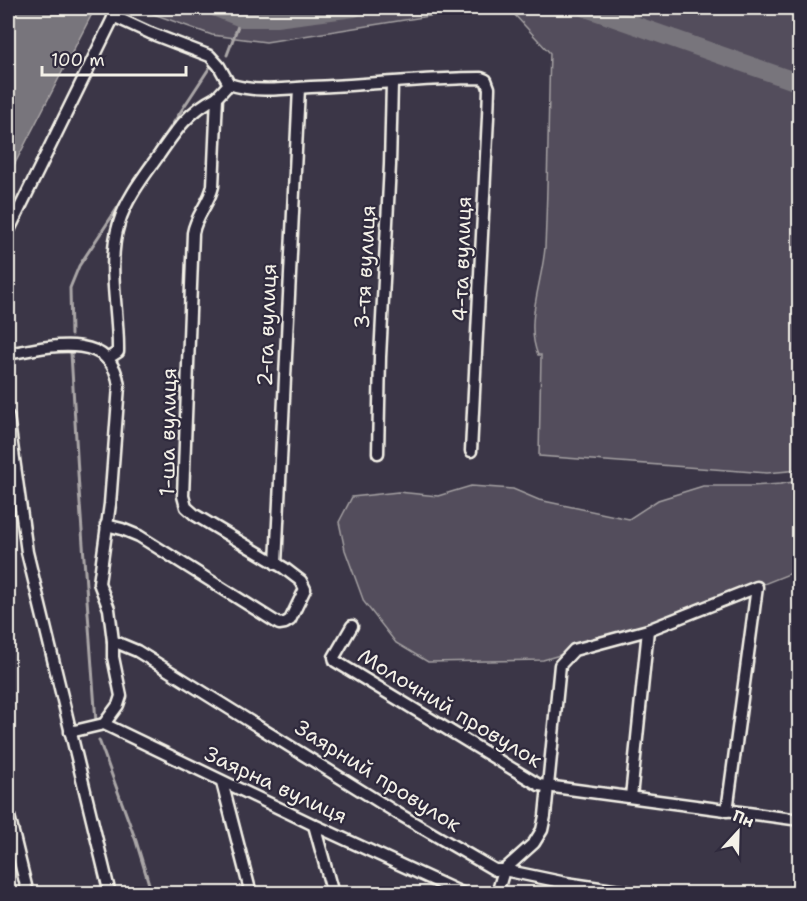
<svg xmlns="http://www.w3.org/2000/svg" width="807" height="901" viewBox="0 0 807 901" font-family="'Shantell Sans',sans-serif">
<rect width="100%" height="100%" fill="#3b3647"/>
<filter id="ink" filterUnits="userSpaceOnUse"><feTurbulence type="fractalNoise" baseFrequency=".0167" numOctaves="2"/><feDisplacementMap in="SourceGraphic" scale="12" xChannelSelector="R" yChannelSelector="G"/><feConvolveMatrix kernelMatrix="1 2 1 2 8 2 1 2 1" color-interpolation-filters="sRGB"/></filter>
<g filter="url(#ink)">
<!-- green -->
<g fill="#534e5c" stroke="#a4a0a2" stroke-width="1.5">
<path d="M137,8H799V470L767,473L539,456L541,355H538C524,323 543,280 545,247C548,182 548,117 550,53L513,13L461,11L266,42L212,35Z"/>
<polygon points="799,481 799,570 658,626 543,660 428,662 396,643 364,602 345,550 339,522 352,497 398,492 438,496 471,486 513,489 539,500 629,519 658,500 703,486 750,486 781,484"/>
</g>
<!-- water -->
<polygon fill="#78747b" stroke="#aaa6a7" stroke-width="1.5" points="8,8 95,8 8,177"/>
<g fill="none" stroke-linecap="round" stroke-linejoin="round">
<!-- stream -->
<g stroke="#aaa6a7" stroke-width="3">
<polyline points="227,55 241,18"/>
<polyline points="147,163 210,67"/>
<polyline points="71,335 70,288 79,266 122,201"/>
<polyline points="71,353 79,490 96,722"/>
<polyline points="99,740 136,841 152,894"/>
</g>
<!-- river -->
<g stroke="#78747b" stroke-width="18">
<polyline points="216,8 241,18 276,18 354,8"/>
<polyline points="586,8 800,83"/>
</g>
<defs>
<g id="street">
<path d="M113,16L150,33L210,56L219,66L229,84C255,93 284,89 311,87C368,85 424,78 481,78L486,80L489,88L488,117L471,451"/>
<polyline points="8,232 118,8"/>
<path d="M8,354C46,347 112,329 119,386L110,504L99,583L109,609L113,641V657L121,696L118,705L104,724"/>
<path d="M107,359L118,352C119,310 106,265 119,223C126,199 144,176 159,155C176,130 189,111 217,97"/>
<polyline points="8,416 27,552 110,894"/>
<polyline points="378,453 380,357 390,165 392,83"/>
<path d="M106,525L122,529L139,536L279,624L285,623L290,620L305,589L301,581L284,568L195,515L186,507L183,496L193,233C196,215 209,204 213,186L217,97L229,84"/>
<polyline points="276,564 299,88"/>
<polyline points="352,626 334,657 335,661 539,785 800,820"/>
<polyline points="113,641 137,651 397,813 495,870 504,870 566,883 640,894"/>
<polyline points="70,732 104,724 314,825 464,894"/>
<polyline points="222,782 251,894"/>
<polyline points="631,797 648,630"/>
<polyline points="8,812 28,894"/>
<polyline points="314,825 333,894"/>
<polyline points="497,894 504,870 534,843 542,830 545,816 560,665 574,650 648,630 757,587 727,811"/>
</g>
</defs>
<!-- street casing -->
<use href="#street" stroke="#f4f1e8" stroke-width="15"/>
<!-- street -->
<use href="#street" stroke="#2f2a3d" stroke-width="10"/>
</g>
</g>
<g text-anchor="middle" dominant-baseline="central" stroke-width="4.5" stroke-linejoin="round" paint-order="stroke">
<!-- street labels -->
<g font-size="21" fill="#f4f1e8" stroke="#2f2a3d">
<text transform="translate(462 259) rotate(-88)">4-та вулиця</text>
<text transform="translate(365 267) rotate(-87)">3-тя вулиця</text>
<text transform="translate(267 325) rotate(-88)">2-га вулиця</text>
<text transform="translate(168 432) rotate(-89)">1-ша вулиця</text>
<text transform="translate(450 708) rotate(31)">Молочний провулок</text>
<text transform="translate(378 776) rotate(32)">Заярний провулок</text>
<text transform="translate(276 785) rotate(25)">Заярна вулиця</text>
</g>
</g>
<!-- margin -->
<rect width="807" height="901" fill="none" stroke="#2f2a3d" stroke-width="30"/>
<rect x="15" y="15" width="777" height="871" fill="none" stroke="#f4f1e8" stroke-width="2" filter="url(#ink)"/>
<!-- north arrow -->
<g transform="translate(738 832) rotate(22)" stroke="#2f2a3d" stroke-width="4.5" paint-order="stroke">
<path d="M0-4.5L10 22L0 15L-10 22Z" fill="#f4f1e8"/>
<text y="-9" font-size="16" font-weight="bold" text-anchor="middle" fill="#f4f1e8">Пн</text>
</g>
<!-- scale -->
<path d="M42 66v9h144v-9" fill="none" stroke="#f4f1e8" stroke-width="3"/>
<text x="51" y="66" font-size="18" fill="#f4f1e8" stroke="#2f2a3d" stroke-width="4.5" paint-order="stroke">100 m</text>
</svg>
